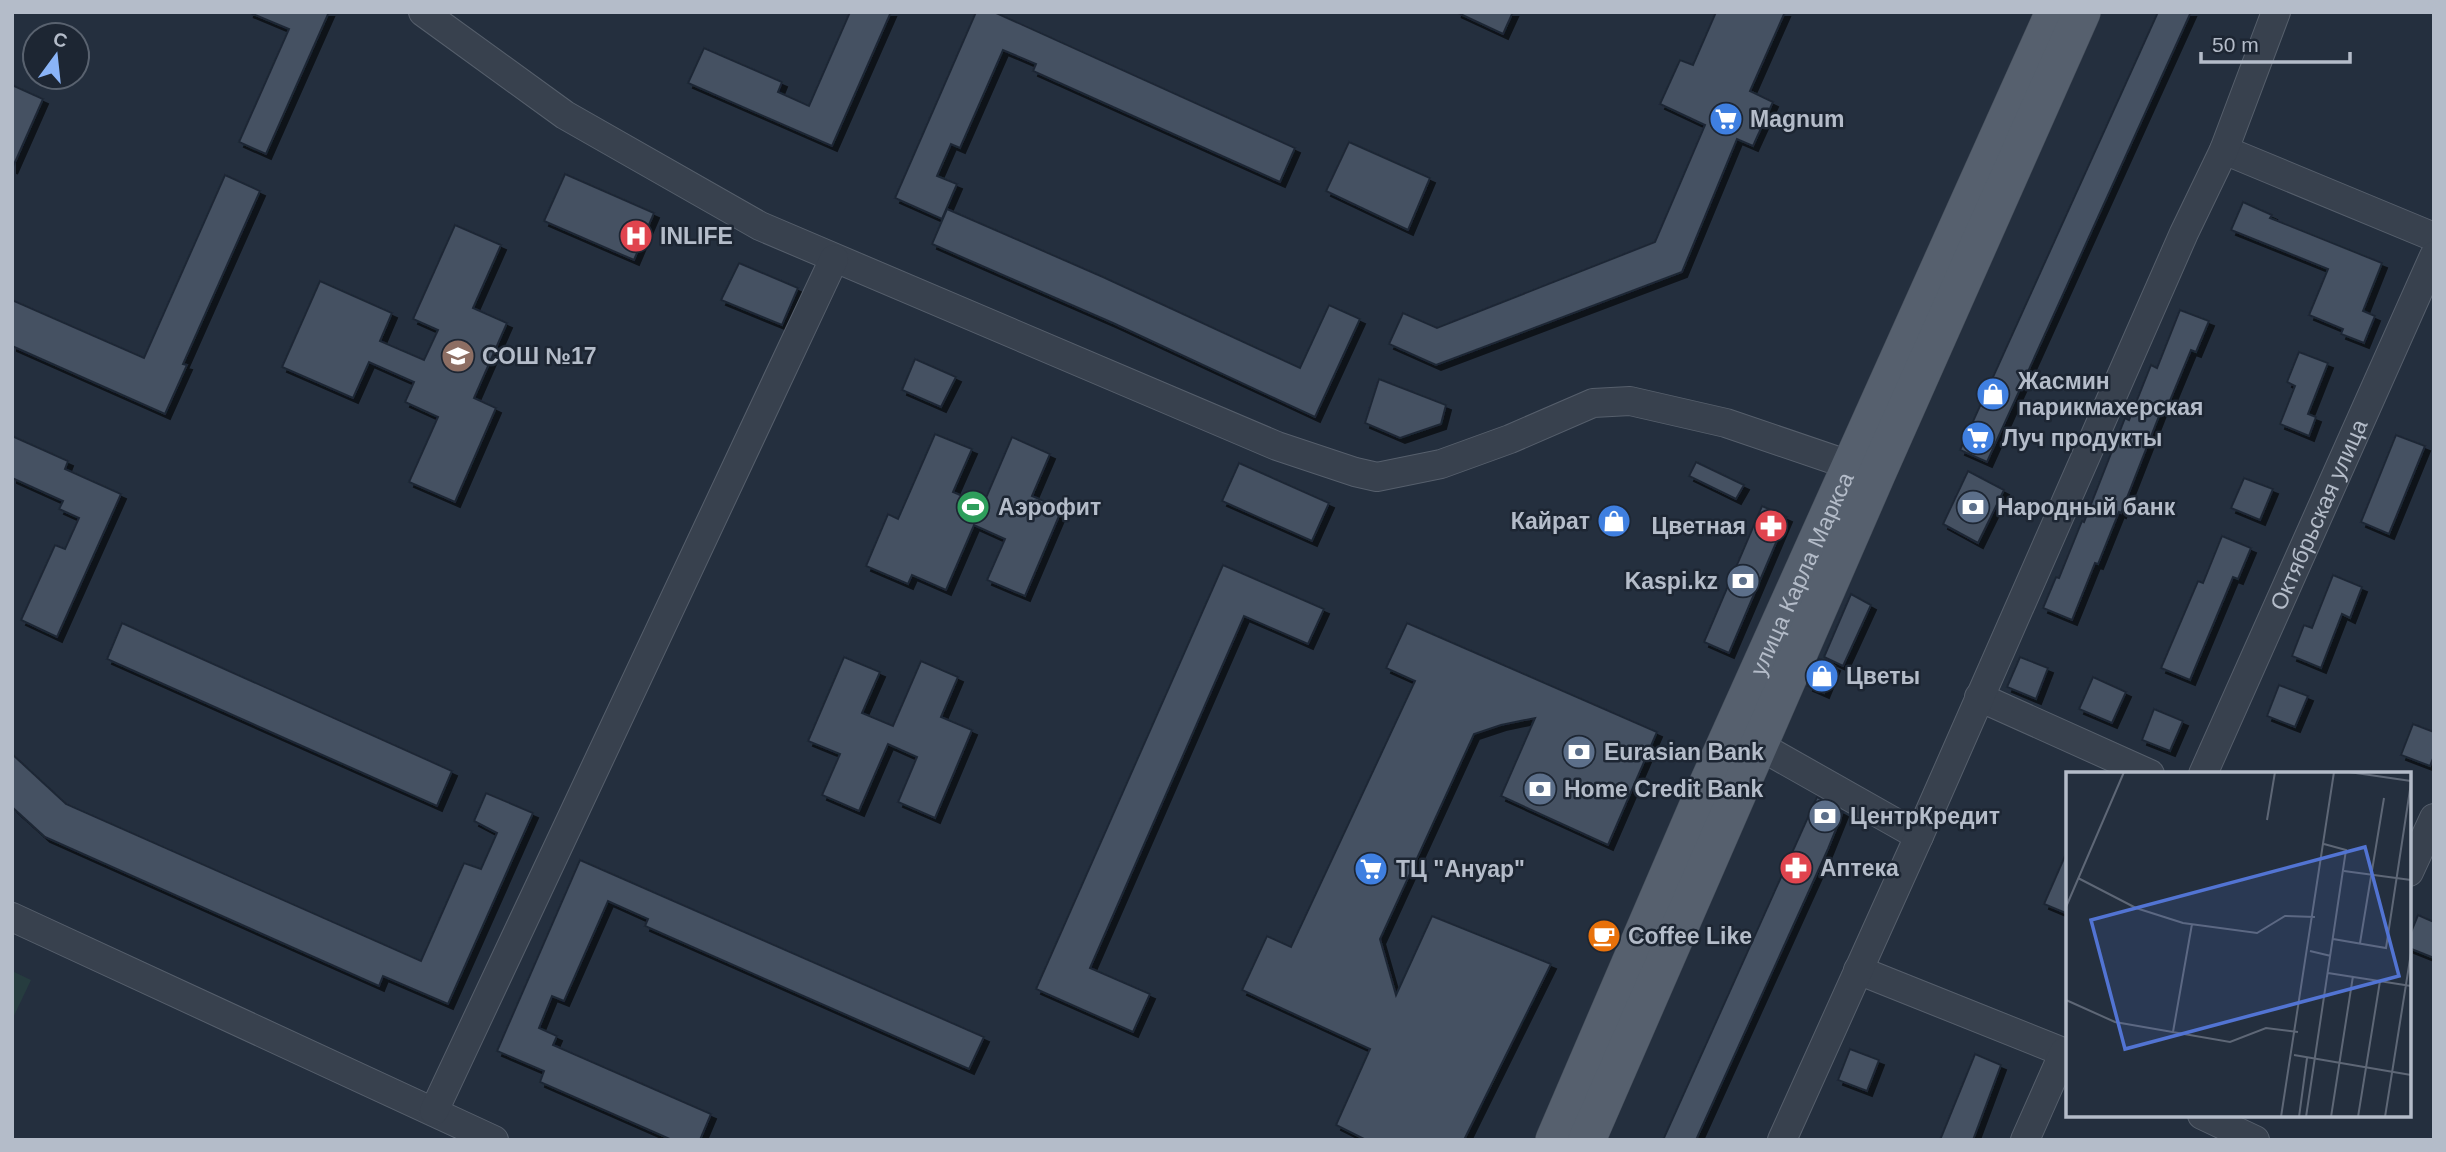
<svg xmlns="http://www.w3.org/2000/svg" width="2446" height="1152" viewBox="0 0 2446 1152" font-family="Helvetica,sans-serif">
<defs>
<filter id="shadow"><feDropShadow dx="5" dy="5" stdDeviation="0" flood-color="#0009"/></filter>
</defs>
<rect width="100%" height="100%" fill="#242f3e"/>
<!-- green -->
<polygon fill="#263c3f" points="12,971 31,980 12,1020"/>
<!-- building -->
<g fill="#455162" stroke="#1f2835" stroke-width="2" filter="url(#shadow)">
<polygon points="248,12 329,12 266,154 239,142 289,29"/>
<polygon points="850,12 891,12 832,146 688,83 704,48 782,82 778,92 809,106"/>
<polygon points="976,12 994,12 1295,148 1280,182 1033,71 1036,64 1003,50 960,148 951,144 937,176 957,184 942,219 895,198"/>
<polygon points="1456,12 1513,12 1503,34"/>
<polygon points="1716,12 1785,12 1750,91 1773,102 1753,146 1737,139 1682,272 1436,365 1389,344 1403,313 1437,328 1655,242 1705,125 1660,104 1680,60 1693,65"/>
<polygon points="2158,12 2191,12 1987,462 1960,450"/>
<polygon points="12,85 43,99 12,169"/>
<polygon points="1349,142 1430,178 1408,230 1326,191"/>
<polygon points="565,174 654,213 634,260 544,221"/>
<polygon points="225,175 260,191 183,364 187,365 165,414 12,346 12,300 144,358"/>
<polygon points="2243,202 2272,215 2270,218 2382,263 2363,311 2375,316 2364,343 2341,334 2343,329 2309,315 2328,269 2231,230"/>
<polygon points="947,209 1103,277 1300,368 1329,305 1360,319 1315,417 1113,323 932,244"/>
<polygon points="455,225 501,245 473,308 507,323 474,398 496,408 455,502 409,482 438,417 405,402 414,382 369,362 353,398 282,367 320,281 392,313 380,341 424,360 438,330 413,319"/>
<polygon points="739,263 798,288 782,325 721,300"/>
<polygon points="2180,310 2209,321 2196,352 2191,350 2167,408 2163,406 2121,513 2119,512 2098,564 2095,563 2072,620 2043,608 2056,577 2059,578 2082,521 2084,522 2125,418 2129,420 2151,365 2157,368"/>
<polygon points="2299,352 2328,363 2308,414 2316,417 2309,436 2280,424 2295,386 2287,382"/>
<polygon points="915,359 956,377 941,407 902,390"/>
<polygon points="1379,379 1446,405 1441,424 1400,438 1365,423"/>
<polygon points="935,434 972,449 953,492 983,505 1012,437 1050,454 1032,496 1062,509 1025,596 987,580 1005,539 974,525 946,590 912,575 908,584 866,566 888,514 898,519"/>
<polygon points="2396,435 2425,446 2389,534 2361,522"/>
<polygon points="12,436 68,461 65,469 121,494 57,637 21,620 55,545 65,549 79,518 59,509 63,501 12,478"/>
<polygon points="1696,462 1744,485 1736,499 1689,476"/>
<polygon points="1239,463 1329,503 1312,541 1222,501"/>
<polygon points="1968,471 2004,490 1978,543 1943,524"/>
<polygon points="2244,478 2273,489 2260,520 2231,508"/>
<polygon points="1762,506 1787,517 1729,653 1704,642"/>
<polygon points="2222,536 2251,548 2238,579 2233,577 2190,680 2161,668 2198,581 2203,583"/>
<polygon points="1223,565 1324,609 1308,644 1244,616 1090,968 1150,994 1133,1032 1036,989"/>
<polygon points="2333,575 2362,587 2350,618 2342,614 2321,668 2292,656 2304,625 2312,628"/>
<polygon points="1851,594 1871,605 1843,666 1824,657"/>
<polygon points="122,623 452,771 437,806 107,659"/>
<polygon points="1407,623 1657,732 1608,845 1501,796 1535,718 1501,725 1474,734 1380,939 1396,995 1432,916 1551,964 1464,1140 1366,1140 1336,1125 1370,1049 1242,990 1267,936 1291,947 1415,681 1386,668"/>
<polygon points="844,657 880,672 862,713 893,726 921,661 958,677 941,717 972,730 935,818 898,802 917,757 888,744 859,811 822,795 840,754 808,741"/>
<polygon points="2020,657 2048,668 2036,699 2007,687"/>
<polygon points="1819,659 1835,666 1824,693 1808,686"/>
<polygon points="2093,677 2126,692 2112,723 2079,709"/>
<polygon points="2279,685 2308,696 2295,727 2267,716"/>
<polygon points="2154,709 2183,721 2170,751 2142,740"/>
<polygon points="2413,724 2434,732 2434,756 2430,766 2401,755"/>
<polygon points="12,754 66,804 421,961 464,863 481,869 497,833 474,821 486,793 533,813 448,1004 383,976 379,986 45,837 12,807"/>
<polygon points="1817,797 1843,812 1828,849 1696,1140 1663,1140"/>
<polygon points="2068,849 2068,914 2044,904"/>
<polygon points="580,860 984,1037 969,1069 645,926 648,919 608,901 564,1001 552,996 539,1028 557,1036 553,1045 711,1114 700,1140 672,1140 540,1082 544,1071 497,1051"/>
<polygon points="2418,915 2434,922 2434,958 2409,948 2409,937"/>
<polygon points="1850,1049 1879,1060 1867,1091 1838,1080"/>
<polygon points="1975,1054 2001,1065 1973,1140 1940,1140"/>
</g>
<g fill="none" stroke-linecap="round" stroke-linejoin="round">
<defs>
<g id="minor">
<polyline points="423,12 565,115 760,226 1277,446 1355,472 1377,477 1441,464 1510,439 1593,403 1630,401 1726,423 1870,472"/>
<polyline points="2224,150 2434,237"/>
<polyline points="1979,697 2150,774"/>
<polyline points="1758,745 1919,836"/>
<path id="s1" d="M2203,774L2434,256"/>
<polyline points="2409,872 2434,818"/>
<polyline points="12,917 494,1140"/>
<polyline points="1858,970 2068,1054"/>
<polyline points="434,1111 834,259"/>
<polyline points="2202,1115 2255,1140"/>
<polyline points="1782,1140 1919,836 2184,233 2224,150 2276,12"/>
<polyline points="2025,1140 2064,1052"/>
</g>
<g id="major">
<path id="s2" d="M1554,1140L1698,805L2054,12"/>
<polyline points="1587,1140 1877,474 2082,12"/>
</g>
</defs>
<!-- minor casing -->
<use href="#minor" stroke="#565f6c" stroke-width="30"/>
<!-- major casing -->
<use href="#major" stroke="#414a57" stroke-width="38"/>
<!-- minor -->
<use href="#minor" stroke="#38414e" stroke-width="28"/>
<!-- major -->
<use href="#major" stroke="#56606e" stroke-width="37"/>
</g>
<!-- icons -->
<defs>
<symbol id="supermarket-disc" viewBox="-11 -11 22 22"><circle r="9.5" fill="#3f7fe0" stroke="#1d2633"/><path d="M-6-5.5h2.5l.6 2H6L4.5 2H-2.5L-4.4-4H-6ZM-1.5 3.2a1.3 1.3 0 1 0 .1 0ZM3 3.2a1.3 1.3 0 1 0 .1 0Z" fill="#fff"/></symbol>
<symbol id="hospital-disc" viewBox="-11 -11 22 22"><circle r="9.5" fill="#e0444e" stroke="#1d2633"/><path d="M-5-5h3v3.5h4V-5h3V5h-3V1.5h-4V5h-3Z" fill="#fff"/></symbol>
<symbol id="school-disc" viewBox="-11 -11 22 22"><circle r="9.5" fill="#8d6e63" stroke="#1d2633"/><path d="M0-5L7-2L0 1L-7-2ZM-4 1L0 2.5L4 1V4Q0 6-4 4Z" fill="#fff"/></symbol>
<symbol id="shop-disc" viewBox="-11 -11 22 22"><circle r="9.5" fill="#3f7fe0" stroke="#1d2633"/><path d="M-5-2.5h2.3a2.7 3.5 0 0 1 5.4 0H5L5.5 6h-11ZM-1.5-2.5h3a1.5 2.3 0 0 0-3 0Z" fill="#fff"/></symbol>
<symbol id="stadium-disc" viewBox="-11 -11 22 22"><circle r="9.5" fill="#2e9e5b" stroke="#1d2633"/><path d="M0-5a6.5 5 0 1 0 0 10a6.5 5 0 1 0 0-10ZM-3.5-1.8h7v3.6h-7Z" fill="#fff"/></symbol>
<symbol id="bank-disc" viewBox="-11 -11 22 22"><circle r="9.5" fill="#5c6f8a" stroke="#1d2633"/><path d="M-6-4H6V4H-6ZM0-2.3a2.3 2.3 0 1 0 0 4.6a2.3 2.3 0 1 0 0-4.6Z" fill="#fff"/></symbol>
<symbol id="pharmacy-disc" viewBox="-11 -11 22 22"><circle r="9.5" fill="#e0444e" stroke="#1d2633"/><path d="M-2-6h4v4h4v4h-4v4h-4v-4h-4v-4h4Z" fill="#fff"/></symbol>
<symbol id="cafe-disc" viewBox="-11 -11 22 22"><circle r="9.5" fill="#e8710a" stroke="#1d2633"/><path d="M-5.5-4.5H6V0H3Q3 3.5 0 3.5H-2.5Q-5.5 3.5-5.5 0ZM3-3.2v2h1.7v-2ZM-6 4.5H4V6H-6Z" fill="#fff"/></symbol>
</defs>
<g fill-rule="evenodd">
<use href="#supermarket-disc" x="1707" y="100" width="38" height="38"/>
<use href="#hospital-disc" x="617" y="217" width="38" height="38"/>
<use href="#school-disc" x="439" y="337" width="38" height="38"/>
<use href="#shop-disc" x="1974" y="375" width="38" height="38"/>
<use href="#supermarket-disc" x="1959" y="419" width="38" height="38"/>
<use href="#stadium-disc" x="954" y="488" width="38" height="38"/>
<use href="#bank-disc" x="1954" y="488" width="38" height="38"/>
<use href="#shop-disc" x="1595" y="502" width="38" height="38"/>
<use href="#pharmacy-disc" x="1752" y="507" width="38" height="38"/>
<use href="#bank-disc" x="1724" y="562" width="38" height="38"/>
<use href="#shop-disc" x="1803" y="657" width="38" height="38"/>
<use href="#bank-disc" x="1560" y="733" width="38" height="38"/>
<use href="#bank-disc" x="1521" y="770" width="38" height="38"/>
<use href="#bank-disc" x="1806" y="797" width="38" height="38"/>
<use href="#pharmacy-disc" x="1777" y="849" width="38" height="38"/>
<use href="#supermarket-disc" x="1352" y="850" width="38" height="38"/>
<use href="#cafe-disc" x="1585" y="917" width="38" height="38"/>
</g>
<g text-anchor="middle" dominant-baseline="central" stroke-width="5" stroke-linejoin="round" paint-order="stroke">
<!-- poi labels -->
<g font-size="23" font-weight="bold" fill="#b4bcc9" stroke="#1d2633" text-anchor="start">
<text x="1750" y="119">Magnum</text>
<text x="660" y="236">INLIFE</text>
<text x="482" y="356">СОШ №17</text>
<text x="2018" y="381">Жасмин<tspan x="2018" dy="26">парикмахерская</tspan></text>
<text x="2002" y="438">Луч продукты</text>
<text x="998" y="507">Аэрофит</text>
<text x="1997" y="507">Народный банк</text>
<text x="1590" y="521" text-anchor="end">Кайрат</text>
<text x="1746" y="526" text-anchor="end">Цветная</text>
<text x="1718" y="581" text-anchor="end">Kaspi.kz</text>
<text x="1846" y="676">Цветы</text>
<text x="1604" y="752">Eurasian Bank</text>
<text x="1564" y="789">Home Credit Bank</text>
<text x="1850" y="816">ЦентрКредит</text>
<text x="1820" y="868">Аптека</text>
<text x="1396" y="869">ТЦ "Ануар"</text>
<text x="1628" y="936">Coffee Like</text>
</g>
<!-- street labels -->
<g font-size="23" fill="#b4bcc9" stroke="#1d2633">
<text stroke="none"><textPath href="#s1" startOffset="284">Октябрьская улица</textPath></text>
<text stroke="none"><textPath href="#s2" startOffset="618">улица Карла Маркса</textPath></text>
</g>
</g>
<!-- overview -->
<g transform="translate(2066 772)">
<rect width="345" height="345" fill="#242f3e"/>
<path fill="none" stroke="#5e6776" stroke-width="2" d="M283,0L345,9M201,48L209,0M278,99L345,108M12,106L70,136L117,151L191,161L219,144L249,145M0,135L58,0M267,167L320,176L345,11M294,171L318,26M244,179L265,184M262,201L345,214M0,228L49,250L164,270L200,256L232,260M107,260L126,152M228,283L345,303M215,345L268,0M233,345L241,286M240,345L280,78L258,72M265,345L287,204M292,345L314,209M319,345L345,181"/>
<path fill="#5274d3" fill-opacity="0.15" stroke="#5274d3" stroke-width="3.5" d="M299,75L333,204L59,277L25,148Z"/>
<rect width="345" height="345" fill="none" stroke="#b4bcc9" stroke-width="3.5"/>
</g>
<!-- border -->
<rect width="2446" height="1152" fill="none" stroke="#b4bcc9" stroke-width="28"/>
<!-- north arrow -->
<g transform="translate(56 56) rotate(15)"><circle r="33" fill="#1d2633" stroke="#59626f" stroke-width="2"/>
<path d="M0-5L12 26L0 18L-12 26Z" fill="#8ab4f8"/>
<text y="-10" font-size="19" font-weight="bold" text-anchor="middle" fill="#b4bcc9">С</text>
</g>
<!-- scale -->
<path d="M2201 52v10h149v-10" fill="none" stroke="#b4bcc9" stroke-width="3.5"/>
<text x="2212" y="52" font-size="21" fill="#b4bcc9" stroke="#1d2633" stroke-width="5" paint-order="stroke">50 m</text>
</svg>
